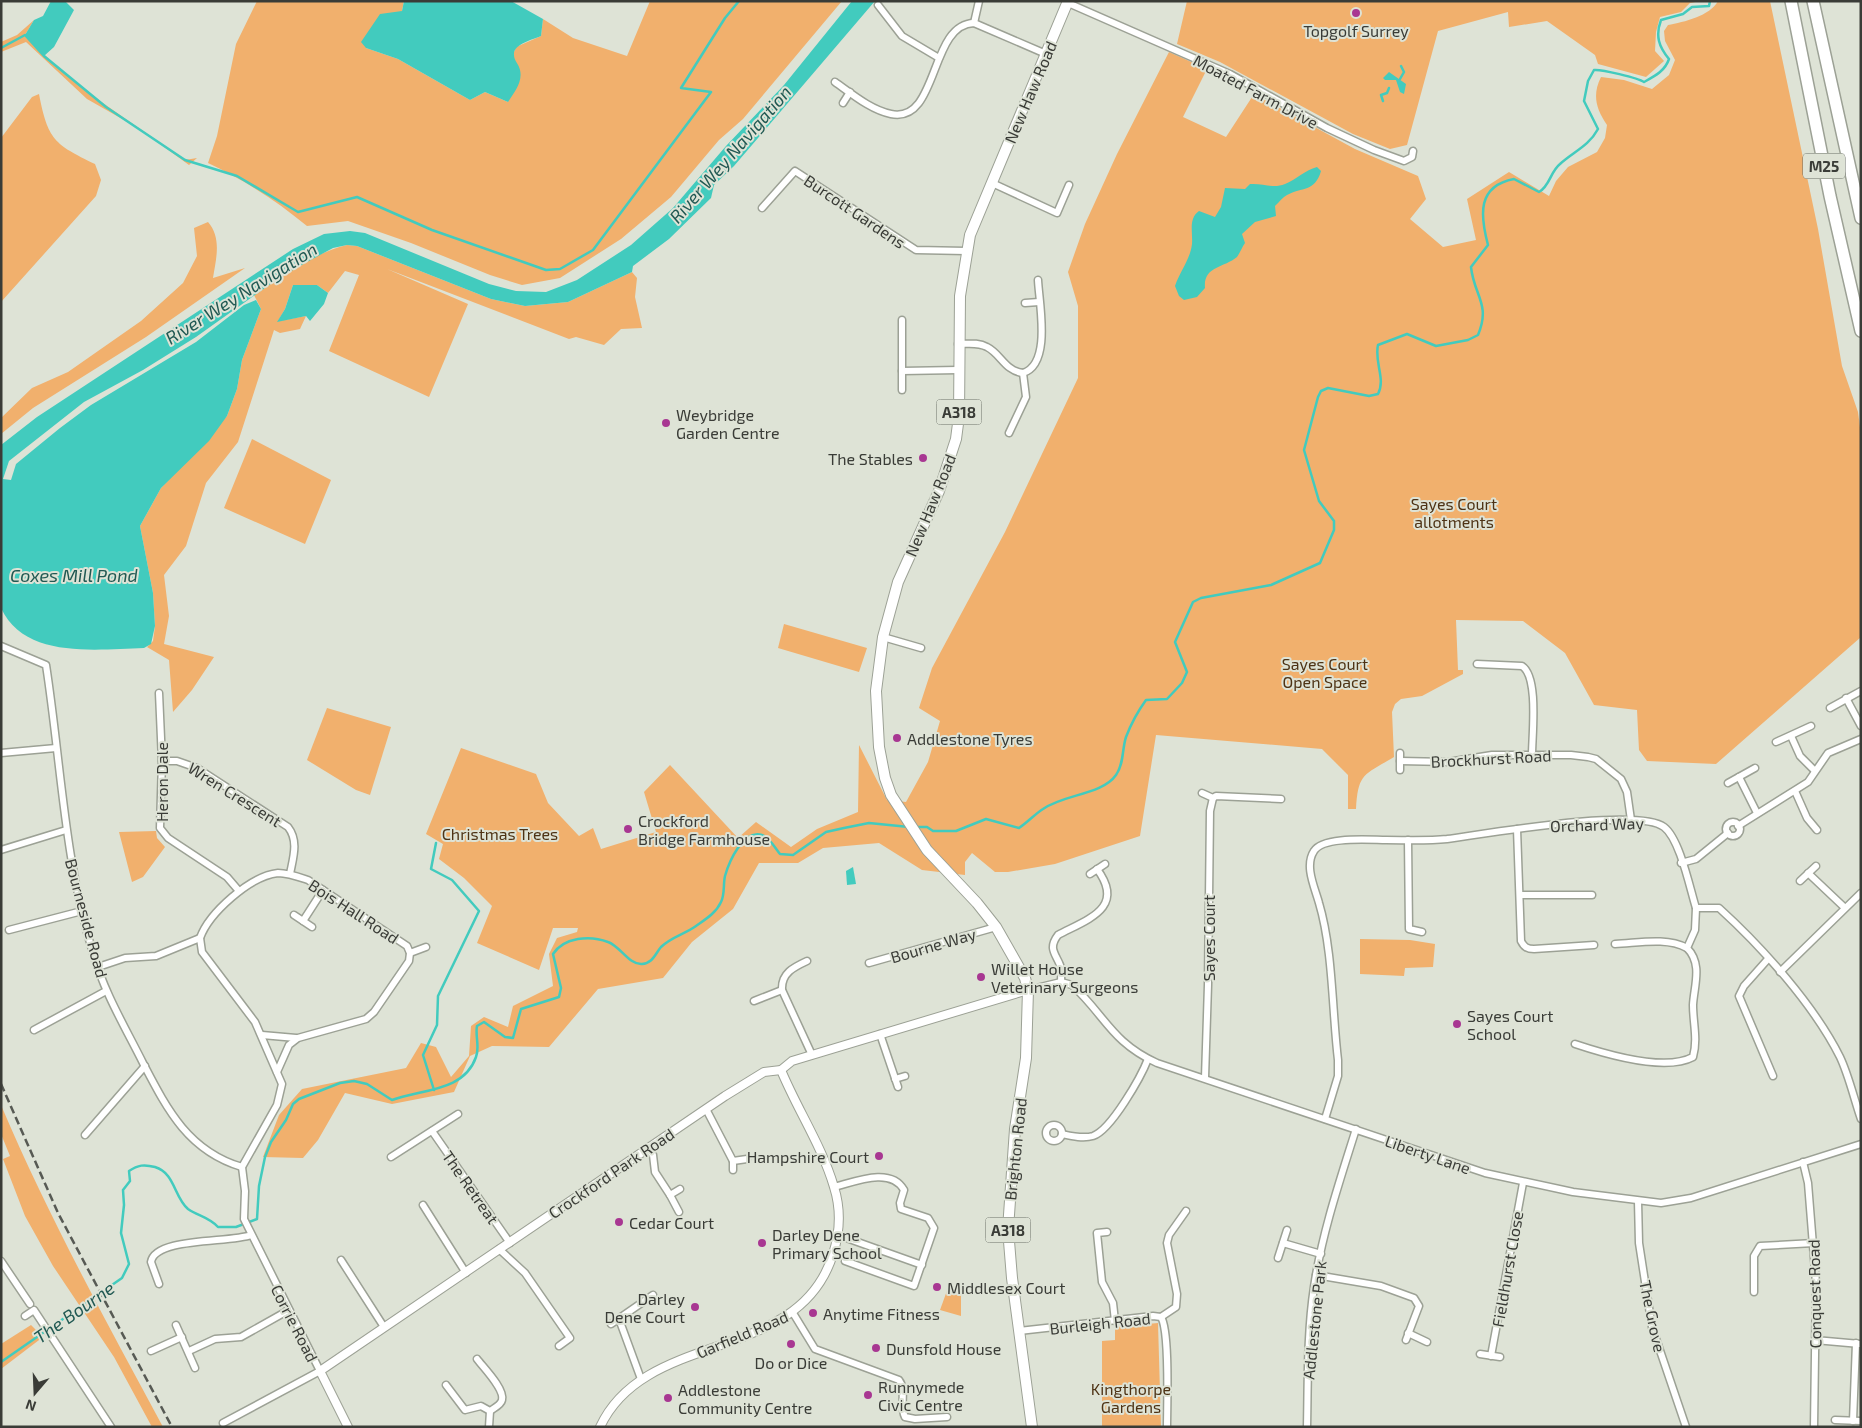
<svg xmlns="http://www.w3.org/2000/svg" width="1862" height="1428" viewBox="0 0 1862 1428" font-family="'Exo 2',sans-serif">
<rect width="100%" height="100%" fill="#dee3d6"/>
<!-- green -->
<g fill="#f1b06d">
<path d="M257,1H404L402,11L366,48L398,59L470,100L485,92L508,102L514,52L516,47L541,36L543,19L573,38L627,56L650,1H842L743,119L719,140L671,197L621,239L560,278L522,285L490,275L411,243L348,221L307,226C277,201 244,180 208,163L217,136L236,44Z"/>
<polygon points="1187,1 1701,1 1690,3 1681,12 1660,17 1656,32 1655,51 1664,61 1646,77 1598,64 1595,55 1547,21 1509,27 1508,12 1438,31 1407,145 1390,149 1353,134 1220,62 1177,44"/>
<path d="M1718,1H1770L1818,229L1842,366L1858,412L1861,435V637L1716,764L1647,761L1639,750L1637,710L1594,705L1565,653L1523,621L1456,620L1458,670H1463V674L1422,696L1401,699L1395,704L1392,712L1394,757C1364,775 1358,773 1356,809H1348V775L1322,749L1156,735L1140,836L1055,864L1008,872H995L972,853L965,862V875L922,870L879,843L823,848L798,863H759L733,909L692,942L663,978L598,989L549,1047L492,1046L470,1056L454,1092L392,1104L345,1093L318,1140L303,1158L263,1157L279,1115L302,1089L406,1068L421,1043L436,1047L451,1077L469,1056L471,1026L484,1017L508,1027L513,1006L553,986L549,954L557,938L577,932L578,928H553L539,970L477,943L492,906L464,878L439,859L443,844L426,834L461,748L536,774L548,803L579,836L593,828L601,849L656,832L644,792L670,765L738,838L756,822L791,847L817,829L858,812L859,745L887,800L906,802L928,762L940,721L919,708L932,668L1005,532L1078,378V306L1068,272L1085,224L1117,154L1169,52L1207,69L1183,117L1226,137L1254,94L1355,149L1418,176L1426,199L1410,219L1443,247L1476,240L1467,199L1509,172L1549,196L1556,181L1568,167L1597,152L1605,138L1607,125C1596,109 1592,95 1601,77L1624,80L1652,89L1669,75L1675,60L1665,41L1664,31L1668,25C1684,22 1710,16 1718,1Z"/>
<path d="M34,20L25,35C71,86 129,120 185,160L197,158L189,165L138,128L87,99L26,42L1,52V42L17,35Z"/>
<path d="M39,94C48,140 54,144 95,164L101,180L96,196L1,302V138L32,97Z"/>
<path d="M208,222C222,238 216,259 213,278L245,268L146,337L33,408L1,434V418L32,388L68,372L141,321L183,283L197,256L194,228Z"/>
<path d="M347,245L357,246L491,299L525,306L568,302L632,272L637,278L635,297L642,328L621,329L604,345L576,337L569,339L387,269L468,304L429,397L329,351L359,275L345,271L328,293L317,285H293L285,309L278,321L306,316L300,329L280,333L274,330L238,442L206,483L186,546L164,575L169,616L164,644L214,657L192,690L173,712L169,660L147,647L153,641L155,626L153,593L140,526L161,488L227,416L237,389L242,360L261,309L254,295C282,276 313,253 347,245Z"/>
<polygon points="252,439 331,480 305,544 224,508"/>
<polygon points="784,624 867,648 859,672 778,648"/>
<polygon points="327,708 391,727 370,795 356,790 307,760"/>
<polygon points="156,831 157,838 165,847 143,877 132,882 119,832"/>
<polygon points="1360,939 1410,940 1435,944 1433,967 1405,968 1404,976 1360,974"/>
<path d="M1,1105C48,1216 106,1321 163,1427H152L114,1357L53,1266L25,1216L3,1159L10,1156L1,1134Z"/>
<polygon points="948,1288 961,1293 961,1316 940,1310"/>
<polygon points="1158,1323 1161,1427 1102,1427 1102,1341 1115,1340 1115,1327"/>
<polygon points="31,1325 43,1337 1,1369 1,1344"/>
</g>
<!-- water -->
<g fill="#42cbbe">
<polygon points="51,1 65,1 74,10 54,47 44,56 25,35 34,20 43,16"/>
<path d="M404,1H511L543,19L541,36C532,40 513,44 514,55C514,61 519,64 520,70C523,82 514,93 508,102L485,92L470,100L398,59L366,48L361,42L380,14L402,11Z"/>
<path d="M852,1H875L734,166L714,185L711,198L669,239L633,266L632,272L568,302L525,306L491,299L357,246L347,245L333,248L307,262L279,278L196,337L143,370L84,402L9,461L3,479L11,480L16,464L60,428L91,405L196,342L244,305L256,300L261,309L242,360L237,389L227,416L209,441L161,488L140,526L153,593L155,626L151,644L144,648C98,649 25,660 1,608V445L37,417L293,249L324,234L350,231L365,233L489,284L516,291L546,292L577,280L631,245L673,208L726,146L784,85Z"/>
<polygon points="1389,72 1406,84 1404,94 1400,92 1396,80 1385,80 1383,78"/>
<path d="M1317,167L1321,171C1315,192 1302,187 1287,195C1283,197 1279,202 1275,206L1276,216L1255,222L1242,234L1245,243C1242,247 1240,253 1237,257C1224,268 1203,266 1205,288L1197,297L1184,300L1179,296L1175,286C1180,271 1190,260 1192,244C1193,232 1188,219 1199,211L1215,217L1221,207L1225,188L1245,189L1250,184C1263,183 1273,189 1285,184C1297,179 1305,170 1317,167Z"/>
<polygon points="293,285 317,285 328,293 324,304 310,321 306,316 277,322 285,309"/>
<polygon points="853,867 856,884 847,885 846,871"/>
</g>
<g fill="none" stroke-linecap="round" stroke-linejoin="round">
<!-- stream -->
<g stroke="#42cbbe" stroke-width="2.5">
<polyline points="1,48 25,35 44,56 106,107 185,160 237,176 298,212 357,197 432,230 546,270 560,269 593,250 711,92 681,88 725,18 739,1"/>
<polyline points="1400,79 1404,72 1401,66"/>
<polyline points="1383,101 1381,95 1387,93 1389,88"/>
<path d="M917,827H927L933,831H956L986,819L1019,828C1028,822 1035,814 1043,809C1064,794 1102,795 1116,775C1124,764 1122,749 1126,737C1131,724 1138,711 1146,700L1167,699L1182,683L1187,672L1175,642L1193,602L1201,598L1271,585L1320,563L1334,530V521L1319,501L1304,450L1318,397L1321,391L1328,388L1369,396L1378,394C1386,379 1374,362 1378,345L1407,334L1436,346L1468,340L1478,335C1491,304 1474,296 1471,267L1488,245C1480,215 1477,186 1514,179L1539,192C1550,186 1550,172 1560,164C1573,152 1589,146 1598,129L1584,101L1588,81L1594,70C1601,69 1638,78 1644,82C1655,76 1665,71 1669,59C1659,47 1655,36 1661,20L1683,14L1692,7L1709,6L1710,1"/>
<polyline points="434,1090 423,1055 437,1025 438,996 479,911 452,880 431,869 436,843"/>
<path d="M1,1362L122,1278L129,1264L121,1233L124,1205L123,1190L130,1181L129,1171C138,1165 144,1164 155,1167C175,1173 174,1197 188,1209C198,1216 209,1217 218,1227H236L257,1219L259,1186L265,1157L271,1142L286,1120L293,1104L299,1099L340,1083L354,1081L367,1084L392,1100C421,1089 464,1092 476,1057C480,1047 475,1036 477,1026L484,1022L505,1037L513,1038L521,1009L559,997L561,988L553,954C564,937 590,935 608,942C620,946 629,965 642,964C653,963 655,954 661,947C671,937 685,934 696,926C706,919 716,913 721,902C725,894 723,885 725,876C729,862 743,829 762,835C769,837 776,849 780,854L793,855L826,832L844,828L869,823L909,827"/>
</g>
<defs>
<g id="minor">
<polyline points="1068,3 1230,74 1327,128 1374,150 1404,161 1412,157 1413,151"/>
<polyline points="878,5 902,36 939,58"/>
<polyline points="974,23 979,1"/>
<path d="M835,82C852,94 871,110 891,114C939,124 929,24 974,23L1046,54"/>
<polyline points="843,103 850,92"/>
<polyline points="992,183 1057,213 1069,185"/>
<polyline points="762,208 795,171 916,250 966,251"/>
<polyline points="1025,303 1039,302"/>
<polyline points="902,320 902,390"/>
<path d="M958,344C968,344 978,342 987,347C1001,354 1005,371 1023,373C1052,364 1039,303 1038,280"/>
<polyline points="902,371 958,370"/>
<polyline points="1009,433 1026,397 1023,373"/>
<polyline points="883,637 921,648"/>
<path d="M1,646L46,665C61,762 64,859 93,953C104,992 125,1027 143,1063C167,1109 188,1151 242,1167"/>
<path d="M1477,664L1522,666C1539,677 1532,735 1532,755"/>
<polyline points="159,693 162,761 160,828 168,838 227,877 239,891"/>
<polyline points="1846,698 1861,726"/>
<polyline points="1830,708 1861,691"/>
<polyline points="1791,736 1800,756 1814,770"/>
<polyline points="1776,742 1811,726"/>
<polyline points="1,753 56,748"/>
<path d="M162,761H177L197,768L288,827C299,841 293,858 290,874"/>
<polyline points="1400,761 1448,762 1492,755 1571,755 1588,757 1596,759 1621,779 1627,792 1631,820"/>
<polyline points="1400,770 1400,753"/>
<polyline points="1739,777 1757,813"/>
<polyline points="1728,783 1755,768"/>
<polyline points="1795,791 1807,818 1817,830"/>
<polyline points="1202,793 1213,798 1216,796 1281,799"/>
<circle cx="1733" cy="829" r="7"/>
<polyline points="1738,826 1808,782 1828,753 1861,739"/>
<path d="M1517,829L1521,941C1524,947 1527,949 1534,949L1594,945"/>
<polyline points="1408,840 1409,929 1422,932"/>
<polyline points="1,850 66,830"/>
<polyline points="1681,863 1696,859 1728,833"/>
<polyline points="1808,873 1845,908"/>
<polyline points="1090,874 1105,864"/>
<polyline points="1800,881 1816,866"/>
<polyline points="1520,895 1592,895"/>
<polyline points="294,915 312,927"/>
<polyline points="303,921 323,890"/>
<polyline points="9,930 82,911"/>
<path d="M200,938C209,913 250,876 278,873C288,873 299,877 308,880L407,946L410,953L409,961L374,1012L366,1019L298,1038L289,1045L277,1072"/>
<path d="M1615,944C1639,943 1666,937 1687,948"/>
<polyline points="410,953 426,947"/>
<polyline points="1768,959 1744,986 1739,996 1773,1076"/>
<path d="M807,961C794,967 781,973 782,990L812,1055"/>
<polyline points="869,963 996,927"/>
<polyline points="98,967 125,958 156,956 200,938 202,952 255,1022 282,1084 277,1105 242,1167 245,1191 244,1219 320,1371 223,1423"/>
<polyline points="1780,972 1861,893"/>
<path d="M1061,982C1061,977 1062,970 1060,965C1055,953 1048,948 1058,935C1088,919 1126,908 1097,869"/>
<path d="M1028,990L1061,982L1072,985C1105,1015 1111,1042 1157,1063L1485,1173L1573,1192L1661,1203L1691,1198L1861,1144"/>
<polyline points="754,1001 782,990"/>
<polyline points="34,1030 106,991"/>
<polyline points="880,1034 898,1087"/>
<polyline points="262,1035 296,1038"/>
<path d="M1575,1044C1605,1054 1665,1072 1693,1057C1698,1039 1693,1023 1693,1005C1694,986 1703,964 1687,948L1695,930L1696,908"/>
<polyline points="1205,1078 1208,985 1210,811 1213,798"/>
<polyline points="895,1079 905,1076"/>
<polyline points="706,1109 733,1161"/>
<path d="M1325,1119L1338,1076V1060C1332,1010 1333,950 1319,903C1315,888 1304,866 1314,851C1323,836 1370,840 1386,840C1407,840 1427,841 1447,839C1485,834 1638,807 1664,827C1680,839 1690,889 1696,908H1719C1762,947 1814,1005 1840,1057C1849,1076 1854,1099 1861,1119"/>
<circle cx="1054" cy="1133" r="8"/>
<polyline points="432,1131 510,1243"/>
<path d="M1062,1134C1071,1136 1083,1139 1093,1136C1111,1130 1141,1077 1148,1059"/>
<polyline points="85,1135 145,1066"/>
<polyline points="648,1149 653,1155 655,1172 670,1195 680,1189"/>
<polyline points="391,1157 458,1114"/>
<polyline points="1803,1162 1808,1183 1816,1283 1814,1427"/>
<polyline points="733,1170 733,1161 747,1159"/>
<path d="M834,1187C854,1182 891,1166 904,1190L900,1203L901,1209L928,1218L934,1228L914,1286L845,1261"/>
<polyline points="670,1195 679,1212"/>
<polyline points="1638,1201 1639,1243 1652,1327 1686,1427"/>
<polyline points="423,1205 466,1273"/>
<polyline points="1107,1232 1097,1233 1102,1282 1113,1303 1115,1321"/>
<polyline points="838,1235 922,1265"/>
<polyline points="1283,1243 1321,1254"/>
<polyline points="499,1249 525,1273 570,1338 559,1346"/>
<polyline points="1278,1258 1287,1230"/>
<polyline points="341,1260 384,1327"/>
<polyline points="1,1261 30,1304"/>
<polyline points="1316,1275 1381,1286 1414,1298 1419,1306 1406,1340"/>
<path d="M159,1284L151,1262C155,1237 231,1243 251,1235"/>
<polyline points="1754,1292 1754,1256 1760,1246 1814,1243"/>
<path d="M793,1313L815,1349L899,1380C907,1390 899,1406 905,1417L915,1419L947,1417"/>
<polyline points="25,1316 34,1310 111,1427"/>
<polyline points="1161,1317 1176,1307 1177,1294 1167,1243 1169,1235 1186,1211"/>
<polyline points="619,1319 641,1379"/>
<polyline points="611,1324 653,1295"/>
<polyline points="176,1325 195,1368"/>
<path d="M1019,1331L1153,1316L1161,1317C1170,1331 1167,1406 1167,1427"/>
<polyline points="1408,1333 1427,1342"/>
<polyline points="1815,1340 1860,1344"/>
<polyline points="151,1351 182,1337"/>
<polyline points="189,1351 215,1339 241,1337 289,1310"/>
<polyline points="1480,1354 1500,1357"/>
<polyline points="1491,1356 1523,1183"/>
<path d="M446,1385L465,1410L481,1406L490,1411C494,1408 501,1405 502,1400C505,1389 483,1367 477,1359"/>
<polyline points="1835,1420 1861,1421"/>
<polyline points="1853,1421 1856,1343"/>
<polyline points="489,1427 490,1411"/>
<path d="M1307,1427C1308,1380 1307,1333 1314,1287C1322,1233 1340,1180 1356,1129"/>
</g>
<g id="tertiary">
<polyline points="348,1427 320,1371 725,1096 764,1072 781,1070 792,1061 1028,990"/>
<path d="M600,1427C646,1328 799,1365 833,1254C840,1232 841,1209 834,1187C822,1146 797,1109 781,1070"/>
</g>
<polyline id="primary" points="1032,1427 1012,1278 1008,1229 1015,1129 1026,1058 1028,990 1025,978 996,927 977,903 927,850 891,795 885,778 879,747 876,691 883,637 898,582 939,491 956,439 959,416 960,296 970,235 1068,1"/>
<g id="motorway">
<polyline points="1791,1 1830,196 1861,331"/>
<polyline points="1813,1 1861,218"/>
</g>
</defs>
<!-- minor casing -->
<use href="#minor" stroke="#9ca195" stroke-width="9"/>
<!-- tertiary casing -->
<use href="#tertiary" stroke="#9ca195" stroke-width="10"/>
<!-- primary casing -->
<use href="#primary" stroke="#9ca195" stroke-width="12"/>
<!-- motorway casing -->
<use href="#motorway" stroke="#9ca195" stroke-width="14"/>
<!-- minor -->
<use href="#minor" stroke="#fff" stroke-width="6"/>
<!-- tertiary -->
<use href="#tertiary" stroke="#fff" stroke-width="8"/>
<!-- primary -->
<use href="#primary" stroke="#fff" stroke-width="10"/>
<!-- motorway -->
<use href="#motorway" stroke="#fff" stroke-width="11"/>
<!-- rail -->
<polyline stroke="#575a54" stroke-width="2.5" stroke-dasharray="8 4" stroke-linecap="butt" points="1,1084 58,1213 172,1427"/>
</g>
<!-- markers -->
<g fill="#a83792" stroke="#dee3d6" stroke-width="2">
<circle cx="1356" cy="13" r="5"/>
<circle cx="666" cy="423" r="5"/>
<circle cx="923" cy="458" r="5"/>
<circle cx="897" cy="738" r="5"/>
<circle cx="628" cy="829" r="5"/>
<circle cx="981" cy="977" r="5"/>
<circle cx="1457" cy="1024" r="5"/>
<circle cx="879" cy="1156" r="5"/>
<circle cx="619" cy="1222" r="5"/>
<circle cx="762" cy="1243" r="5"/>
<circle cx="937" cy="1287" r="5"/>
<circle cx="695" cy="1307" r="5"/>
<circle cx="813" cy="1313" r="5"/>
<circle cx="791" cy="1344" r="5"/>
<circle cx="876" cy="1348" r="5"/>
<circle cx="868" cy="1395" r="5"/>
<circle cx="668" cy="1398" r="5"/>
</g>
<g text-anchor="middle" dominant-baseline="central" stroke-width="4" stroke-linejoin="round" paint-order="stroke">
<!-- shield labels -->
<g fill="#dee3d6" stroke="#6b6e67" stroke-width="1">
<rect x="1803" y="153.5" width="42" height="25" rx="4"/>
<rect x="936.5" y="399.5" width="45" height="25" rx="4"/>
<rect x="985.5" y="1217.5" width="45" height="25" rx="4"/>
</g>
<g font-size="15" font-weight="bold" fill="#3a3c37">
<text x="1824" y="166">M25</text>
<text x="959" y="412">A318</text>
<text x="1008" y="1230">A318</text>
</g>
<!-- poi labels -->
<g font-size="16" fill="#3a3c37" stroke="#dee3d6" text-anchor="start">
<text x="1356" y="30" text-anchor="middle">Topgolf Surrey</text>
<text x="676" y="414">Weybridge<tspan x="676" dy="18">Garden Centre</tspan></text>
<text x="913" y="458" text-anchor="end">The Stables</text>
<text x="907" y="738">Addlestone Tyres</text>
<text x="638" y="820">Crockford<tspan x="638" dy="18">Bridge Farmhouse</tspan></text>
<text x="991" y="968">Willet House<tspan x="991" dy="18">Veterinary Surgeons</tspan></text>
<text x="1467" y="1015">Sayes Court<tspan x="1467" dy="18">School</tspan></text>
<text x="869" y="1156" text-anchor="end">Hampshire Court</text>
<text x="629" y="1222">Cedar Court</text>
<text x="772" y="1234">Darley Dene<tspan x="772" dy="18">Primary School</tspan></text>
<text x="947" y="1287">Middlesex Court</text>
<text x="685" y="1298" text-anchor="end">Darley<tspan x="685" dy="18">Dene Court</tspan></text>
<text x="823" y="1313">Anytime Fitness</text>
<text x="886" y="1348">Dunsfold House</text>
<text x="791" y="1362" text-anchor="middle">Do or Dice</text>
<text x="878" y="1386">Runnymede<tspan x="878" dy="18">Civic Centre</tspan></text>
<text x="678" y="1389">Addlestone<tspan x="678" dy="18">Community Centre</tspan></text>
</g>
<!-- street labels -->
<g font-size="16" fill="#3a3c37" stroke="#dee3d6">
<text transform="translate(1256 91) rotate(28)">Moated Farm Drive</text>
<text transform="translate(1030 92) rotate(-67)">New Haw Road</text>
<text transform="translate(855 211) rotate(34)">Burcott Gardens</text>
<text transform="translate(930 505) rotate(-68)">New Haw Road</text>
<text transform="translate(1491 758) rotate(-3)">Brockhurst Road</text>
<text transform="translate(161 782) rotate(-90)">Heron Dale</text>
<text transform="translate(235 794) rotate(32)">Wren Crescent</text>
<text transform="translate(1597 824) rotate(-2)">Orchard Way</text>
<text transform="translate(354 911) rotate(33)">Bois Hall Road</text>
<text transform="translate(87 918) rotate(75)">Bourneside Road</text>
<text transform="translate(1208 938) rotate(-90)">Sayes Court</text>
<text transform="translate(933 945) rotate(-16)">Bourne Way</text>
<text transform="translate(1015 1149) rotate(-84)">Brighton Road</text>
<text transform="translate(1428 1154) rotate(19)">Liberty Lane</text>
<text transform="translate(611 1173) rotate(-34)">Crockford Park Road</text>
<text transform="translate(471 1187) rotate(55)">The Retreat</text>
<text transform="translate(1507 1269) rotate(-80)">Fieldhurst Close</text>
<text transform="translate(1814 1294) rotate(-91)">Conquest Road</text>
<text transform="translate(1653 1316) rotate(78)">The Grove</text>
<text transform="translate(1314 1320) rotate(-84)">Addlestone Park</text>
<text transform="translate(295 1323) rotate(63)">Corrie Road</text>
<text transform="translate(1100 1323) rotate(-6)">Burleigh Road</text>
<text transform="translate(742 1334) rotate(-23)">Garfield Road</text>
</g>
<!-- park labels -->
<g font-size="16" fill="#4e3315" stroke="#dee3d6">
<text x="1454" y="503">Sayes Court<tspan x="1454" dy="18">allotments</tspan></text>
<text x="1325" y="663">Sayes Court<tspan x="1325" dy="18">Open Space</tspan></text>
<text x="500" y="833">Christmas Trees</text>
<text x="1131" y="1388">Kingthorpe<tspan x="1131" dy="18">Gardens</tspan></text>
</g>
<!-- water labels -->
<g font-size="18" font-style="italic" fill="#215953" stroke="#dee3d6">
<text transform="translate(730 154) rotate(-49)">River Wey Navigation</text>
<text transform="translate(241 293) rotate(-32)">River Wey Navigation</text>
<text x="74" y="575">Coxes Mill Pond</text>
<text transform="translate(74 1312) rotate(-35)">The Bourne</text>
</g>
</g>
<!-- border -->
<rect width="1862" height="1428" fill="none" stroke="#3a3c37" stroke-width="5"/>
<!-- north arrow -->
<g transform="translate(35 1393) rotate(199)" stroke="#dee3d6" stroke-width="4" paint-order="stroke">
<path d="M0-4L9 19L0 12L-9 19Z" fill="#3a3c37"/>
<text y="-8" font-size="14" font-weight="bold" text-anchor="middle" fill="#3a3c37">N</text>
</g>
</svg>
